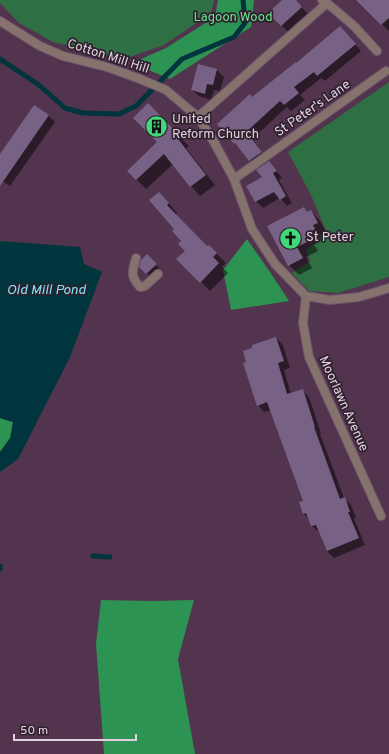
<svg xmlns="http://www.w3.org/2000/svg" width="389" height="754" viewBox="0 0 389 754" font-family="Overpass,sans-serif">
<rect width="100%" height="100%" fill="#52344e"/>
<!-- green -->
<g fill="#2f6f44">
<polygon points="0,0 214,0 211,13 164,45 124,59 53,42 19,23 0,3"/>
<polygon points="389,82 389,277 338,293 309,291 292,273 310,261 306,250 315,243 313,238 326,231 311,195 288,152"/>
</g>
<!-- forest -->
<g fill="#2d9353">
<polygon points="218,0 254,0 251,27 170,79 132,63 166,48 215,17"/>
<polygon points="247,239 272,275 289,301 231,310 223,270"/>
<polygon points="0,418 13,422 11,438 0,452"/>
<polygon points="101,600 151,601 194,600 178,659 195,754 104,754 96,644"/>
</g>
<!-- water -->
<polygon fill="#00353d" points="0,241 80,247 84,264 102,272 70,357 18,459 0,472 0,452 10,438 13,422 0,418"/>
<!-- shadow -->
<g fill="#0007">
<polygon points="283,0 295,0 308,14 288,32 269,13"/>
<polygon points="356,0 389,0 389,31 359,2"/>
<polygon points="340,27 361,51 325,81 321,78 300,95 305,100 291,111 287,107 252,139 268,159 257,167 241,149 234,143 253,98"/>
<polygon points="199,65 217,70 224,77 220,91 214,90 211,100 199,96 192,90"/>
<polygon points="148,105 189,146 186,148 215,185 200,196 191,186 173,164 146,189 128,171 158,142"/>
<polygon points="34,106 49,116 55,122 10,186 0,179 0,155"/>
<polygon points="275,169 282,178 279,180 292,203 287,206 280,198 263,208 256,201 263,177"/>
<polygon points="150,200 168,202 177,213 175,215 207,247 209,246 226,263 222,267 228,273 210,291 178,259 186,251 183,241 175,229"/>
<polygon points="303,208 308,213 311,211 320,221 327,233 322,235 324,239 314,245 318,251 306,257 312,268 299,275 289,265 269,226"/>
<polygon points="147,256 159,268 150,276 140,267"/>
<polygon points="276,338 283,345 290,368 284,370 291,394 302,390 309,397 321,433 320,434 344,498 351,505 356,518 354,519 365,545 334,558 327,551 320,532 319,532 312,526 309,519 304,514 300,503 305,501 271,410 264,412 258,405"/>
</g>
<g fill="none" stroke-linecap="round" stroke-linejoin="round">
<!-- stream -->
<g stroke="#00353d" stroke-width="5">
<polyline points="0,59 39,85 65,108 83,113 119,114 136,106 182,59 234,37 245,23 243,0"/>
<polyline points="93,556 110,557"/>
<polyline points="0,566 0,569"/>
</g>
</g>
<!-- building -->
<g fill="#776285">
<polygon points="282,0 296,0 302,7 281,26 268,13"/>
<polygon points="356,0 389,0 389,18 381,25"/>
<polygon points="340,26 356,44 317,76 314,72 294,87 299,93 284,105 280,101 246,132 262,152 249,161 235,143 234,144 217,124 250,94 252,97 282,73 296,62 296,63"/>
<polygon points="198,64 217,69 213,85 207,84 205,94 191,90"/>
<polygon points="148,103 180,136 178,139 206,175 190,187 164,154 136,180 127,171 157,142 133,118"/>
<polygon points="34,105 49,115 0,186 0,154"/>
<polygon points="269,161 277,171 273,173 286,196 280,200 274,192 255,202 246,186 262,177 256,170"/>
<polygon points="159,192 169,203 167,205 207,246 209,245 217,253 213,257 219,263 200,283 176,259 185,251 178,244 181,241 172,231 174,229 149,200"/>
<polygon points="304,207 307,212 311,210 318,223 313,225 315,229 305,235 309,241 297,247 303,258 288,266 267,226"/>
<polygon points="147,254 157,264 146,274 139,267 141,260"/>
<polygon points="276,337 284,361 278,363 287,394 303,389 315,427 314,427 340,499 345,497 350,512 348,512 359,538 327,551 316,525 311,526 306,513 303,514 299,502 303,501 267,402 257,406 243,363 246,362 243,351 252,348 252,345"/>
</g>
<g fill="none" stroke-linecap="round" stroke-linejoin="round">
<defs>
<g id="service">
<polyline points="234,179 386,71"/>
<path d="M136,258C132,273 130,275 140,287L145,286L158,274"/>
</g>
<g id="minor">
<polyline points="327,3 354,26 377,51"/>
<polyline points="198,117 327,3 322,0"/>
<polyline points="306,296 303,323 309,357 381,516"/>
</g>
<polyline id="tertiary" points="0,21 40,46 63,56 107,67 140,79 166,90 198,117 214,142 234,179 252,229 275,264 306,296 330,300 359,297 389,288"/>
</defs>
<!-- service casing -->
<use href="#service" stroke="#6f536b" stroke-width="10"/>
<!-- minor casing -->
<use href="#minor" stroke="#6f536b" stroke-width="10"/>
<!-- tertiary casing -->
<use href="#tertiary" stroke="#6f536b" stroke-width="10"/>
<!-- service -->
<use href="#service" stroke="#86726d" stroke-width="8"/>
<!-- minor -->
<use href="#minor" stroke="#86726d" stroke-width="8"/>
<!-- tertiary -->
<use href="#tertiary" stroke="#86726d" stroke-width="8"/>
</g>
<!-- icons -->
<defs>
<symbol id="building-disc" viewBox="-11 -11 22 22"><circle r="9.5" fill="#43d77b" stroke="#2f212d"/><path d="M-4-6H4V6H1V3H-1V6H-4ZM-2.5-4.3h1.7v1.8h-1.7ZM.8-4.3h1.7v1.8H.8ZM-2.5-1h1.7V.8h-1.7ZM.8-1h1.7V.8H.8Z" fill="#111"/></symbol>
<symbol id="church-disc" viewBox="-11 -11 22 22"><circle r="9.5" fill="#43d77b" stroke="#2f212d"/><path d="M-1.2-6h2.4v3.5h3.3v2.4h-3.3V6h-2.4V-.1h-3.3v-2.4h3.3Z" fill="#111"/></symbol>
</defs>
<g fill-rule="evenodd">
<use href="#building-disc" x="144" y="114" width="25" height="25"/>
<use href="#church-disc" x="278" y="226" width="25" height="25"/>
</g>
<g text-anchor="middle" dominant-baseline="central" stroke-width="3.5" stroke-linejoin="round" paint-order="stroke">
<!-- park labels -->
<g font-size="13" fill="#6ae793" stroke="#2f212d">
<text x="233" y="18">Lagoon Wood</text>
</g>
<!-- street labels -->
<g font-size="13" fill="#e2cfdf" stroke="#2f212d">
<text transform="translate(108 57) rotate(18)">Cotton Mill Hill</text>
<text transform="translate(313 109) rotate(-35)">St Peter's Lane</text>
<text transform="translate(343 404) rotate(66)">Moorlawn Avenue</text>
</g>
<!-- poi labels -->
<g font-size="13" fill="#e2cfdf" stroke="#2f212d" text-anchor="start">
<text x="172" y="120">United<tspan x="172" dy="15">Reform Church</tspan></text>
<text x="306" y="238">St Peter</text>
</g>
<!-- water labels -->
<g font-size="14" font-style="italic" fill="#7fe4f8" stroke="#2f212d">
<text x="46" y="290">Old Mill Pond</text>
</g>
</g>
<!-- scale -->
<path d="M14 734v6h122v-6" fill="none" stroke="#e2cfdf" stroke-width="2"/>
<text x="20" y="734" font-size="12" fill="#e2cfdf" stroke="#2f212d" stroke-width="3" paint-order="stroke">50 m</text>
</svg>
